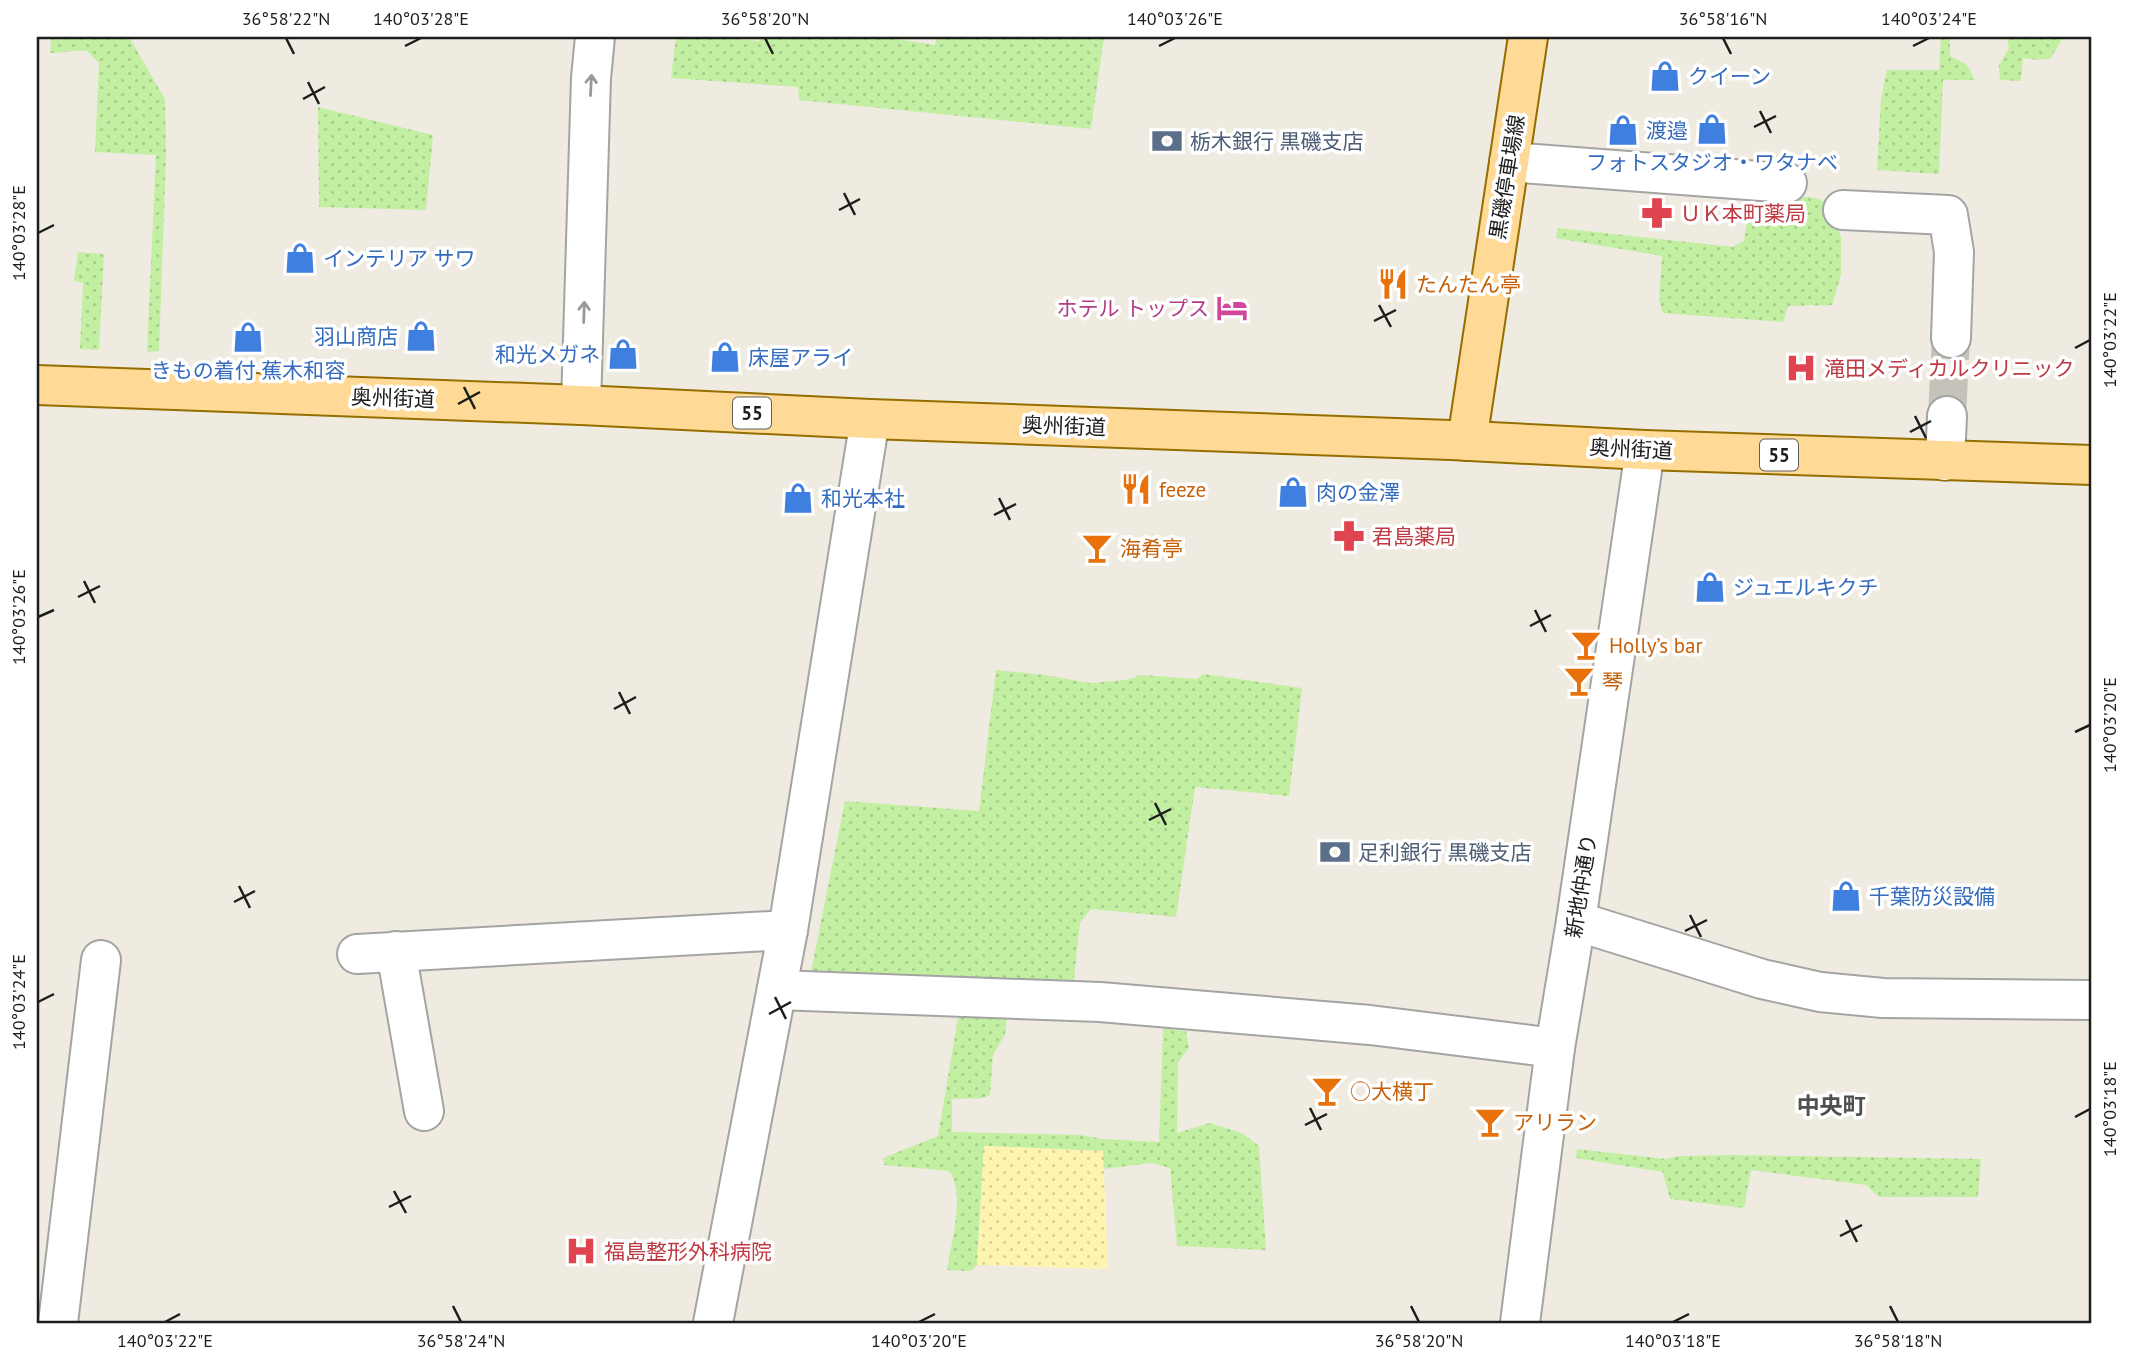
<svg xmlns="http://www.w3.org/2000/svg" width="2129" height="1360" viewBox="0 0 2129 1360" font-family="'PT Sans','Noto Sans JP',sans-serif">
<defs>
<pattern id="grass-dots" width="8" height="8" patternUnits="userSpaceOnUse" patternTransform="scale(1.75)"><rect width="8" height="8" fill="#c2efa1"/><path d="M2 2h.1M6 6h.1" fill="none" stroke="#a6cc8a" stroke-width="1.8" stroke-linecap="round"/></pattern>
<pattern id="sand-dots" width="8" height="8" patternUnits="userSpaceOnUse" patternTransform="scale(1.75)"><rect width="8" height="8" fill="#fff4af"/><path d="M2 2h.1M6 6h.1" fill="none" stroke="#dad196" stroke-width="1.8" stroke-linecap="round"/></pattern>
</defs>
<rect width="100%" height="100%" fill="#efebe1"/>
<!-- grass -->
<g fill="url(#grass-dots)">
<path d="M51,37H129L165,99L166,158L159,351L147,352L156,155L95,152L99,63L87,51C74,50 63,53 50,53Z"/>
<polygon points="676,37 709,37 759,41 760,37 883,37 935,45 937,37 1104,37 1091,129 799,100 798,87 671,78"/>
<polygon points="1941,37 1950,37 1950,56 1967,65 1975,80 1943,80 1939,174 1877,170 1881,98 1887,70 1939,70"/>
<polygon points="2007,37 2062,37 2062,39 2051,58 2039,60 2023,58 2021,81 2000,80 1999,65 2009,48"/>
<polygon points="318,107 433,135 426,210 319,207"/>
<polygon points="1751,193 1817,198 1828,204 1841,237 1841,275 1832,305 1788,306 1783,322 1663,313 1659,300 1662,256 1556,238 1558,228 1733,247 1744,241"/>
<polygon points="78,252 104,254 99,350 80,349 83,283 74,281"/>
<polygon points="996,670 1045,675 1090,683 1126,680 1142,675 1197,679 1203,674 1302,688 1289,796 1195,787 1176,917 1091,909 1080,923 1073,988 824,980 811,972 845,801 979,811"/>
<path d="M959,1012L1007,1017L1005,1034L993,1055L990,1095L982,1098L952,1099V1132L1081,1135L1103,1139L1159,1142L1163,1028L1186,1031L1189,1048L1178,1062L1177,1133L1210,1123L1242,1133L1259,1146L1266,1250L1177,1246L1170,1168L1152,1163L1103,1169V1151L984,1146L977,1265L971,1271L947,1270C951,1245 966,1192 949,1171L884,1165L883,1158L938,1136Z"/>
<polygon points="1577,1149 1666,1159 1680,1156 1730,1155 1981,1159 1978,1197 1879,1197 1866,1185 1751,1170 1744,1208 1670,1199 1663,1172 1576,1158"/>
</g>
<!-- sand -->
<polygon fill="url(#sand-dots)" points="984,1146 1103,1151 1108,1269 977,1265"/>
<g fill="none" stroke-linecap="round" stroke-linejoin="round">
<!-- minor-tunnel -->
<polyline stroke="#c5c2ba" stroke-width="38" stroke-dasharray="38 19" stroke-linecap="butt" points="1947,416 1951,338"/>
<defs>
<g id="minor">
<polyline points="1509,162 1787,183"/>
<polyline points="1843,210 1948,215 1954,252 1951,338"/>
<polyline points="581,405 591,78 595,37"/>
<polyline points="1945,461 1947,416"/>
<polyline points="1576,921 1762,979 1820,992 1883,998 2092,1000"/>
<polyline points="396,951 424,1111"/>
<polyline points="357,954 788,930"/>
<polyline points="777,990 1100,1002 1370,1025 1555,1048"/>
<polyline points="58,1323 101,960"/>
<polyline points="713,1323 788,930 870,419"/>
<polyline points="1520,1323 1555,1048 1576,921 1645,450"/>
</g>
<g id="major">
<polyline points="37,385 581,405 870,419 1451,440 1645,450 2092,465"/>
<polyline points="1467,441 1528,37"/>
</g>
</defs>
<!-- minor casing -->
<use href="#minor" stroke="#a4a4a4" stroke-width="42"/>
<!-- major casing -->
<use href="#major" stroke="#956e00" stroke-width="42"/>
<!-- minor -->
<use href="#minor" stroke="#fff" stroke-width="38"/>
<!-- major -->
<use href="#major" stroke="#ffd996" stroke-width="38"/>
</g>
<!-- one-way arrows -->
<defs><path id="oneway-shaft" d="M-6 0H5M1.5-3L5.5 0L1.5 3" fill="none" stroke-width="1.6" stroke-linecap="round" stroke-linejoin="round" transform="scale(1.75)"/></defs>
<g stroke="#999">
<use href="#oneway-shaft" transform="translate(591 85) rotate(-87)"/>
<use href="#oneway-shaft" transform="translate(584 312) rotate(-88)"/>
</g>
<!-- ticks -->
<path fill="none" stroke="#1d1d1d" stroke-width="2.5" d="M286,38L294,54M765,38L773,54M1723,38L1731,54M405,46L421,38M1159,46L1175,38M1913,46L1929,38M308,82L319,104M303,99L325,87M1760,111L1771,133M1754,127L1776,116M844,193L855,215M839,210L860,199M38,233L54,225M1379,305L1391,327M1374,321L1396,310M2075,348L2090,340M464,387L475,409M458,404L480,392M1915,416L1926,438M1910,432L1931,421M999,498L1010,520M994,515L1016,504M84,581L95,603M78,597L100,586M1535,610L1546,632M38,617L54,610M1530,626L1551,615M619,692L630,714M614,709L636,697M2075,732L2090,725M1155,803L1166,825M1149,820L1171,809M239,886L250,908M234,902L255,891M1690,915L1701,937M1685,931L1707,920M775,997L786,1019M38,1002L54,994M769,1014L791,1002M1310,1108L1321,1130M2075,1117L2090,1109M1305,1125L1327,1114M394,1191L406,1213M389,1207L411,1196M1846,1220L1857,1242M1840,1236L1862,1225M453,1306L461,1322M1411,1306L1419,1322M1890,1306L1898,1322M165,1322L180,1314M919,1322L935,1314M1673,1322L1689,1314"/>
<!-- icons -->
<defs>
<symbol id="shop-bare" viewBox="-9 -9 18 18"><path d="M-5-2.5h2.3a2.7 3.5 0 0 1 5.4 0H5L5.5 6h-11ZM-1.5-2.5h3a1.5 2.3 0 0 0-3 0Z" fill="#3f7fe0" stroke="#fff" stroke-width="2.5" paint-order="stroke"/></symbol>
<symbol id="bank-bare" viewBox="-9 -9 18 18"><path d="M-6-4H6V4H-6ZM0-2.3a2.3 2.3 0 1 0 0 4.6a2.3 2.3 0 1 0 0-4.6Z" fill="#5c6f8a" stroke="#fff" stroke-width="2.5" paint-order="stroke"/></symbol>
<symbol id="pharmacy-bare" viewBox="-9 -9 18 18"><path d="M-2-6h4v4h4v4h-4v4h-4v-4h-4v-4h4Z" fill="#e0444e" stroke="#fff" stroke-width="2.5" paint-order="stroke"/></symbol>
<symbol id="restaurant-bare" viewBox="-9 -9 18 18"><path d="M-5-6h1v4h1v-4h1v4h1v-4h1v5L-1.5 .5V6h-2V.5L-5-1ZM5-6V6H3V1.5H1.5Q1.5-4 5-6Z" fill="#e8710a" stroke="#fff" stroke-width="2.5" paint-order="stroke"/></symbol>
<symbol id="hotel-bare" viewBox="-9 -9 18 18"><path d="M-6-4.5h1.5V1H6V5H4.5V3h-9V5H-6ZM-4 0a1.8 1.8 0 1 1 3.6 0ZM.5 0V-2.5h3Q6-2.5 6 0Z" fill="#d1479c" stroke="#fff" stroke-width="2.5" paint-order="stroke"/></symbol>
<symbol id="hospital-bare" viewBox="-9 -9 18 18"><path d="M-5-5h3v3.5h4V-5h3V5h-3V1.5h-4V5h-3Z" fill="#e0444e" stroke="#fff" stroke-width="2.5" paint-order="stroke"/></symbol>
<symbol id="bar-bare" viewBox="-9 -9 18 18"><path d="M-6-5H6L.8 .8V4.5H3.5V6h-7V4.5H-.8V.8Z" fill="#e8710a" stroke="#fff" stroke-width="2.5" paint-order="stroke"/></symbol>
</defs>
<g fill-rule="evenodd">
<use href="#shop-bare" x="1643" y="54" width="44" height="44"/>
<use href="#shop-bare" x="1690" y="107" width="44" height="44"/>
<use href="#shop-bare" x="1601" y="108" width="44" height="44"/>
<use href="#bank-bare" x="1145" y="119" width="44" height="44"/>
<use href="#pharmacy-bare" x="1635" y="191" width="44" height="44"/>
<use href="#shop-bare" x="278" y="236" width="44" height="44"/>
<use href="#restaurant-bare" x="1371" y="262" width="44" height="44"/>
<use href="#hotel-bare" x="1210" y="286" width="44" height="44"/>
<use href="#shop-bare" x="399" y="314" width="44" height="44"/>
<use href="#shop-bare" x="226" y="315" width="44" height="44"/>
<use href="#shop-bare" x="601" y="332" width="44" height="44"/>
<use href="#shop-bare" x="703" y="335" width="44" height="44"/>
<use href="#hospital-bare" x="1779" y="346" width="44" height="44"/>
<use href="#restaurant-bare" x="1114" y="467" width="44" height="44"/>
<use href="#shop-bare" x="1271" y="470" width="44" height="44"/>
<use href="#shop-bare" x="776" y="476" width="44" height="44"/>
<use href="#pharmacy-bare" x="1327" y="514" width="44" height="44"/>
<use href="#bar-bare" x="1075" y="526" width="44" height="44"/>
<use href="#shop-bare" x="1688" y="565" width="44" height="44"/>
<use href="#bar-bare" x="1564" y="623" width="44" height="44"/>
<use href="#bar-bare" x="1557" y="659" width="44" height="44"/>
<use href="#bank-bare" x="1313" y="830" width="44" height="44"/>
<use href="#shop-bare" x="1824" y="874" width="44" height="44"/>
<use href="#bar-bare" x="1305" y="1069" width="44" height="44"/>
<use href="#bar-bare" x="1468" y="1100" width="44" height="44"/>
<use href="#hospital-bare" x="559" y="1229" width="44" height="44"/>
</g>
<g text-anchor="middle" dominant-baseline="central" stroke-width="7" stroke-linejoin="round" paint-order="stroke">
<!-- shield labels -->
<g fill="#fff" stroke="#616161" stroke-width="2">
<rect x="733" y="397.5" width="38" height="31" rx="5"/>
<rect x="1760" y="439.5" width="38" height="31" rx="5"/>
</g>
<g font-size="19" font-weight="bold" fill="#1d1d1d">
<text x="752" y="413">55</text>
<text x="1779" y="455">55</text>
</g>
<!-- shop labels -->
<g font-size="21" fill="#366cbe" stroke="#fff" text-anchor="start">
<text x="1688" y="76">クイーン</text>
<text x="1646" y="130">渡邉</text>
<text x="1712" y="162" text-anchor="middle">フォトスタジオ・ワタナベ</text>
<text x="323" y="258">インテリア サワ</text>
<text x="398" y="336" text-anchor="end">羽山商店</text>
<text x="600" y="354" text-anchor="end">和光メガネ</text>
<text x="748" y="357">床屋アライ</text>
<text x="248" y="370" text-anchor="middle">きもの着付 蕉木和容</text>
<text x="1316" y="492">肉の金澤</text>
<text x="821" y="498">和光本社</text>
<text x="1733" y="587">ジュエルキクチ</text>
<text x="1869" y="896">千葉防災設備</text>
</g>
<!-- service labels -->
<g font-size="21" fill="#4e5e75" stroke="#fff" text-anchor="start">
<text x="1190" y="141">栃木銀行 黒磯支店</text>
<text x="1358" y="852">足利銀行 黒磯支店</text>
</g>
<!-- street labels -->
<g font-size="21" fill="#1d1d1d" stroke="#fff">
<text transform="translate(1507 177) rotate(-81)">黒磯停車場線</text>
<text transform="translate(393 398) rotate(2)">奥州街道</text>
<text transform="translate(1064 426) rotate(2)">奥州街道</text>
<text transform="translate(1631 449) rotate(3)">奥州街道</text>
<text transform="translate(1581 886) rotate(-81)">新地仲通り</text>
</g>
<!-- health labels -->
<g font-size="21" fill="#be3a42" stroke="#fff" text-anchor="start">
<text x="1680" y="213">ＵＫ本町薬局</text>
<text x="1824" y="368">滝田メディカルクリニック</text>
<text x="1372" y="536">君島薬局</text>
<text x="604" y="1251">福島整形外科病院</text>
</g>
<!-- food labels -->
<g font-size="21" fill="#c56008" stroke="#fff" text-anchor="start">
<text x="1416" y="284">たんたん亭</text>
<text x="1159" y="489">feeze</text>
<text x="1120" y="548">海肴亭</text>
<text x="1609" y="645">Holly’s bar</text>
<text x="1602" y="681">琴</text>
<text x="1350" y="1091">○大横丁</text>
<text x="1513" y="1122">アリラン</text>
</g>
<!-- hotel labels -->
<g font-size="21" fill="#b23c85" stroke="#fff" text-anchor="end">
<text x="1209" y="308">ホテル トップス</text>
</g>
<!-- neighbourhood labels -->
<g font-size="23" font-weight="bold" fill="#505050" stroke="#fff">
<text x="1831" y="1105">中央町</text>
</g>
</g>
<!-- border -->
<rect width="2129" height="1360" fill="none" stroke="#ffffff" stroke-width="77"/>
<rect x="38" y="38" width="2052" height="1284" fill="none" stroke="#1d1d1d" stroke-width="2.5"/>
<g font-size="18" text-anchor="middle" fill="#1d1d1d">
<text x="286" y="25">36°58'22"N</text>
<text x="421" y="25">140°03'28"E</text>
<text x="765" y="25">36°58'20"N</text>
<text x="1175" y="25">140°03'26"E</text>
<text x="1723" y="25">36°58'16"N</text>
<text x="1929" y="25">140°03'24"E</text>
<text transform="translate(19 233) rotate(-90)" y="6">140°03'28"E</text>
<text transform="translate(2110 340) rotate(-90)" y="6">140°03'22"E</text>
<text transform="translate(19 617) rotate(-90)" y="6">140°03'26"E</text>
<text transform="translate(2110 725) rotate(-90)" y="6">140°03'20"E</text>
<text transform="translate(19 1002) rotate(-90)" y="6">140°03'24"E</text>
<text transform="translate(2110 1109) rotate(-90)" y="6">140°03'18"E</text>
<text x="165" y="1347">140°03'22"E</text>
<text x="461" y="1347">36°58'24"N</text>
<text x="919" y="1347">140°03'20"E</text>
<text x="1419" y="1347">36°58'20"N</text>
<text x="1673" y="1347">140°03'18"E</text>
<text x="1898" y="1347">36°58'18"N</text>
</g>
</svg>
